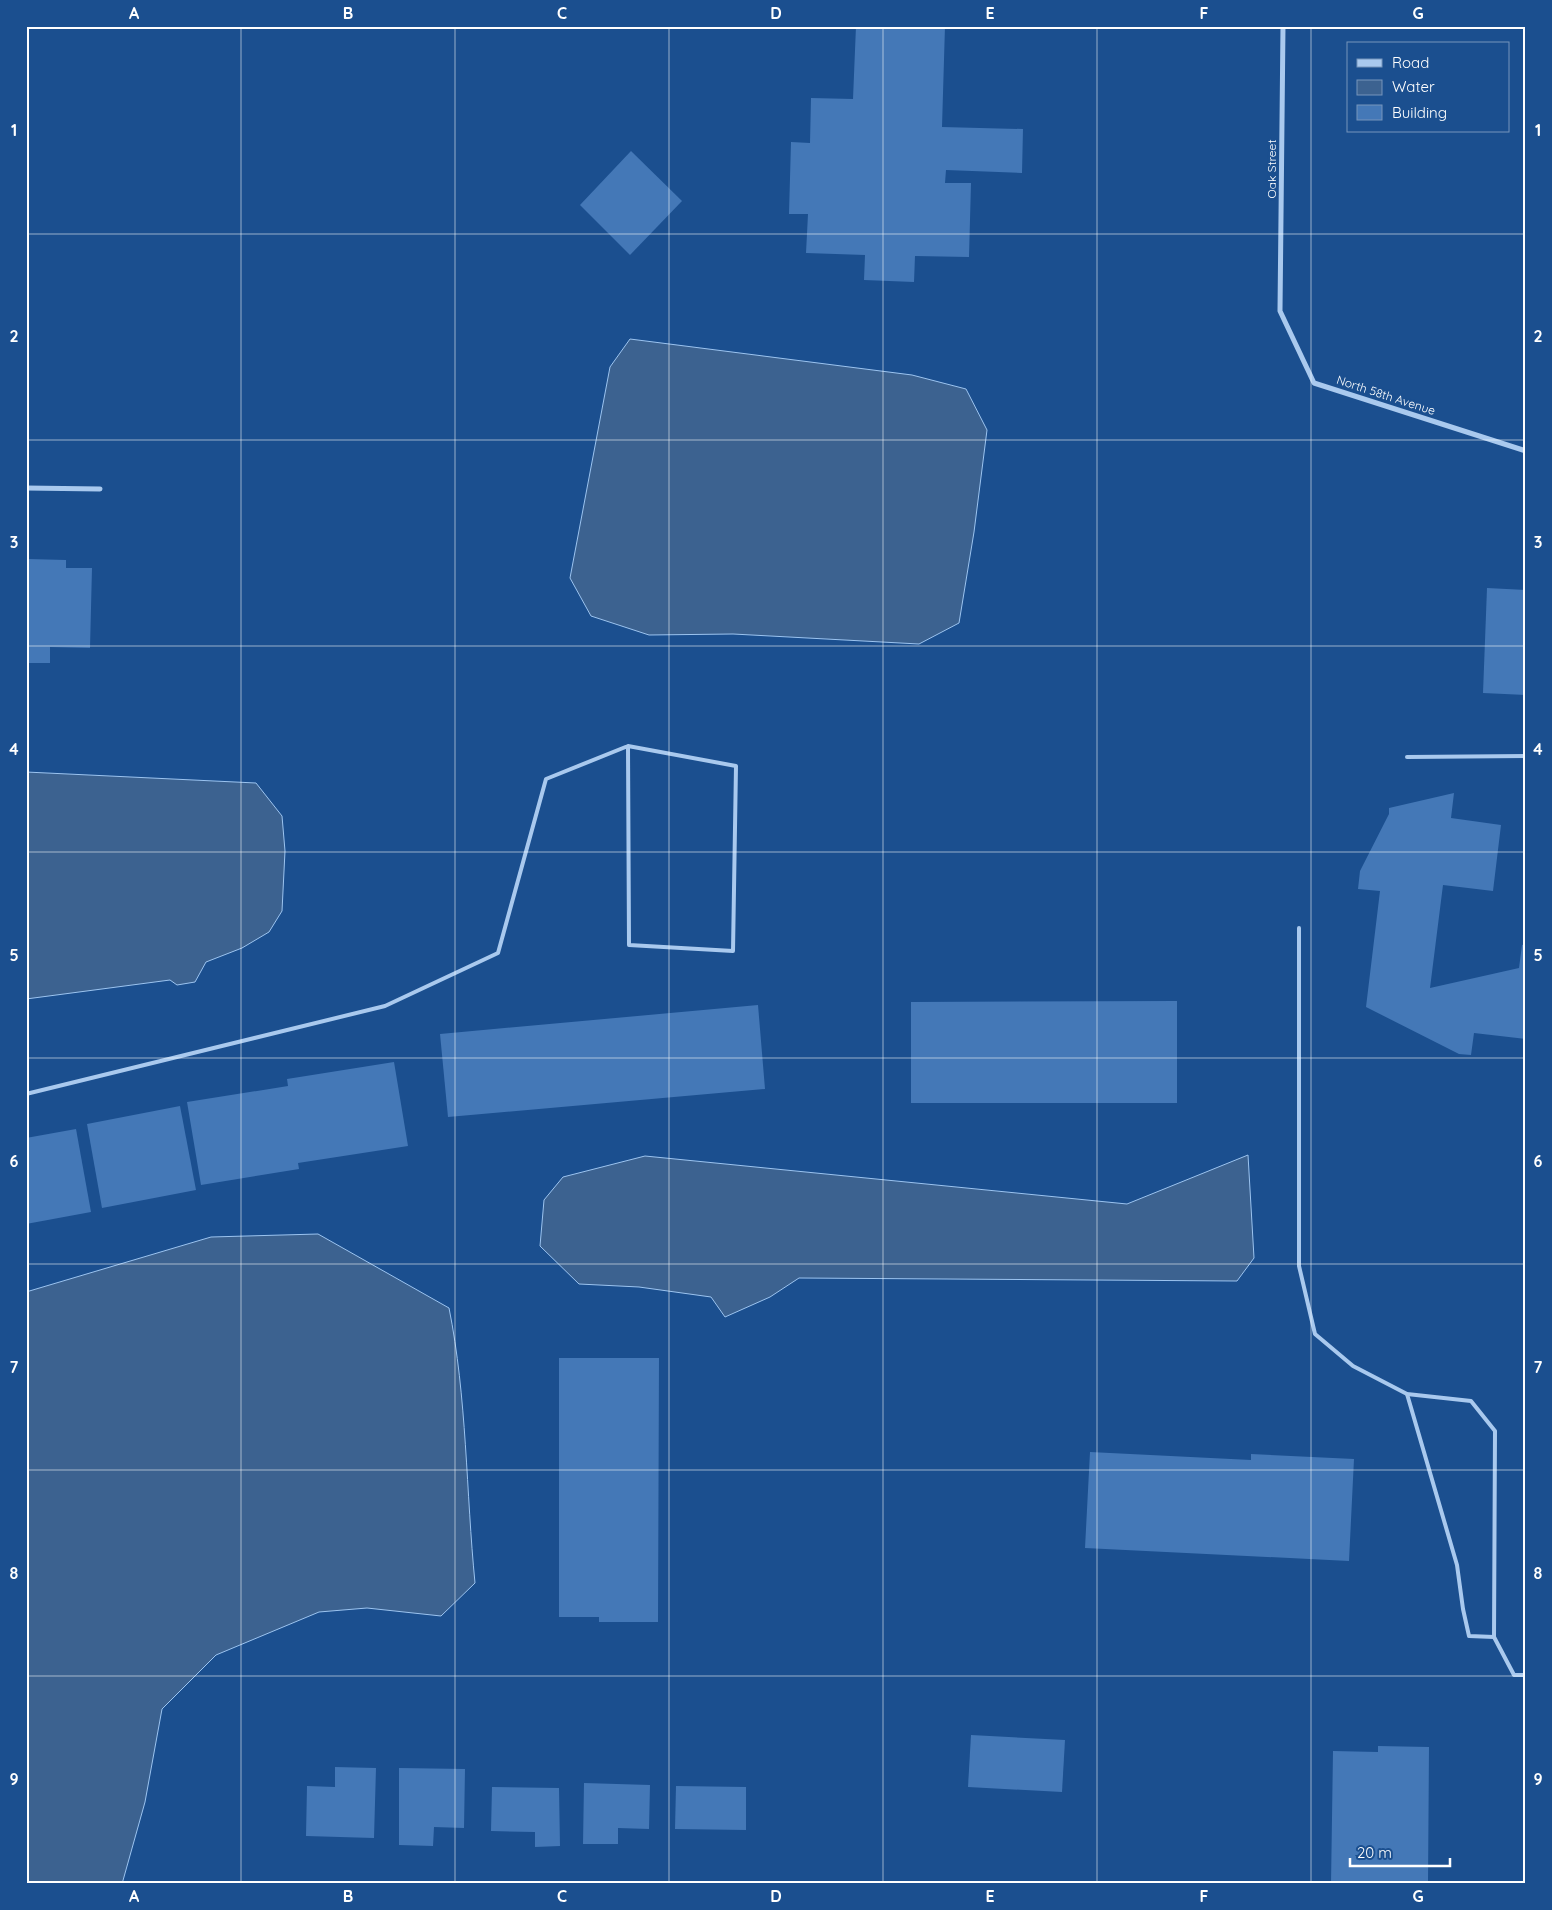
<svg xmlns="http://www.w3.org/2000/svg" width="1552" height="1910" viewBox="0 0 1552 1910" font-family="Quicksand,sans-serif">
<rect width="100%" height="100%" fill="#1b4f8f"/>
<!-- water -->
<g fill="#3c6290" stroke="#9cc4f0">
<polygon points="630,339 912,375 966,389 987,430 974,532 959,623 919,644 733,634 649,635 591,616 570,578 610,367"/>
<polygon points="26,772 256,783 282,816 285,851 282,911 269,932 242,948 206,962 195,982 177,985 170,980 26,999"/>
<polygon points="1248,1155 1254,1258 1237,1281 799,1278 770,1297 725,1317 711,1297 639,1287 579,1284 540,1246 544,1200 563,1177 645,1156 1127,1204"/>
<path d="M318,1234L449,1308C467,1397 466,1492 475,1583L441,1616L367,1608L319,1612L216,1655L162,1709L145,1802L122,1884H26V1292L211,1237Z"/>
</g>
<!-- building -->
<g fill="#4478b7">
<polygon points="856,26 945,26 942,127 1023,129 1022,173 946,170 945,183 971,183 969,257 915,256 914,282 864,280 865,255 806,253 808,214 789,214 791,142 810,143 811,98 853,99"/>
<polygon points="631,151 682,201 630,255 580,205"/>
<polygon points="28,559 66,560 66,568 92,568 90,648 50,647 50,663 26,663"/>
<polygon points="1487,588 1526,590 1526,695 1483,693"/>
<polygon points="1454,793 1451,818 1501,825 1493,891 1443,885 1430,988 1519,968 1522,945 1526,944 1526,1039 1474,1033 1471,1055 1459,1054 1366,1007 1380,891 1358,889 1360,871 1389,814 1389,808"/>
<polygon points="1177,1001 1177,1103 911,1103 911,1002"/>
<polygon points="758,1005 765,1089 448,1117 440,1034"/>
<polygon points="394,1062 408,1146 298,1163 299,1169 201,1185 187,1102 288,1086 287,1079"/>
<polygon points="180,1106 196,1190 102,1208 87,1124"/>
<polygon points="76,1129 91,1212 26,1224 26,1138"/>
<polygon points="559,1358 659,1358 658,1622 599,1622 599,1617 559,1617"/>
<polygon points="1090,1452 1251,1460 1251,1454 1354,1459 1349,1561 1085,1548"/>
<polygon points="971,1735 1065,1740 1062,1792 968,1787"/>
<polygon points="1378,1746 1429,1747 1428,1884 1331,1884 1333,1751 1378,1752"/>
<polygon points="335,1767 376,1768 374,1838 306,1836 307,1786 335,1787"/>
<polygon points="399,1768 465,1769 464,1828 434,1827 433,1846 399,1845"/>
<polygon points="584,1783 650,1785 649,1829 618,1828 618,1844 583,1844"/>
<polygon points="676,1786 746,1787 746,1830 675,1829"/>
<polygon points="492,1787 559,1788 560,1846 535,1847 535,1832 491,1831"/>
</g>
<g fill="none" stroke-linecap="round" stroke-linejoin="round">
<!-- lane -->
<g stroke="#a9c9ee" stroke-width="4">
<polyline points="1407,757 1526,756"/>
<polyline points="1299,928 1299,1266 1315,1334 1353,1366 1407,1394 1471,1401 1495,1431 1494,1637 1514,1675 1526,1675"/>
<polyline points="26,1094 385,1006 498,953 546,779 628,746 736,766 733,951 629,945 628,746"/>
<polyline points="1407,1394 1457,1565 1463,1609 1469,1636 1494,1637"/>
</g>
<!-- street -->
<g stroke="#a9c9ee" stroke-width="5">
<polyline points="1283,26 1280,311 1314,383 1526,451"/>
<polyline points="26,488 100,489"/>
</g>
</g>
<!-- grid -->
<path fill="none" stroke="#fff" stroke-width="1" stroke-opacity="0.55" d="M241,26V1884M455,26V1884M669,26V1884M883,26V1884M1097,26V1884M1311,26V1884M26,234H1526M26,440H1526M26,646H1526M26,852H1526M26,1058H1526M26,1264H1526M26,1470H1526M26,1676H1526"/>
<g text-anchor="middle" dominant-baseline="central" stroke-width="4.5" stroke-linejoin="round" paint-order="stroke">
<!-- street labels -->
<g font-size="12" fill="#fff" stroke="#1b4f8f">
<text transform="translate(1271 169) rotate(-90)">Oak Street</text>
<text transform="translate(1386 395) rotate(18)">North 58th Avenue</text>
</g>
</g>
<!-- border -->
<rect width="1552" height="1910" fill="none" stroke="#1b4f8f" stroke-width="55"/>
<!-- legend -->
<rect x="1347" y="42" width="162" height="90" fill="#1b4f8f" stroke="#7695bc"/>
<rect x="1357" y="59" width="25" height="8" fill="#a9c9ee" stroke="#7695bc"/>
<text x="1392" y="68" font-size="15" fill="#ffffff">Road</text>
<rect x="1357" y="80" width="25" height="15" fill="#3c6290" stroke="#7695bc"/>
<text x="1392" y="92" font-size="15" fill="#ffffff">Water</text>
<rect x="1357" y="105" width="25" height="15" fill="#4478b7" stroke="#7695bc"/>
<text x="1392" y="118" font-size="15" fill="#ffffff">Building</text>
<!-- scale -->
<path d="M1350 1858v8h100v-8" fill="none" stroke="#ffffff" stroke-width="2.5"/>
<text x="1357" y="1858" font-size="15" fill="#ffffff" stroke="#1b4f8f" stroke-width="4" paint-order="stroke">20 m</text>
<rect x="28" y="28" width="1496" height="1854" fill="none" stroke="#fff" stroke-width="2"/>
<g font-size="16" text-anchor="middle" font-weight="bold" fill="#fff">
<text x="134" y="19">A</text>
<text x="348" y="19">B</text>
<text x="562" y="19">C</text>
<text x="776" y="19">D</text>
<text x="990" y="19">E</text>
<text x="1204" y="19">F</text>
<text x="1418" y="19">G</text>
<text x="14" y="136">1</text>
<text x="1538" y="136">1</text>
<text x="14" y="342">2</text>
<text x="1538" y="342">2</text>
<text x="14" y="548">3</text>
<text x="1538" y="548">3</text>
<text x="14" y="755">4</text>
<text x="1538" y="755">4</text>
<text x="14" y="961">5</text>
<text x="1538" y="961">5</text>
<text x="14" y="1167">6</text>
<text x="1538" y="1167">6</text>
<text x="14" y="1373">7</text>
<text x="1538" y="1373">7</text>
<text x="14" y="1579">8</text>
<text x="1538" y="1579">8</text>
<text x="14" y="1785">9</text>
<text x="1538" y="1785">9</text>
<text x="134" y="1902">A</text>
<text x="348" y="1902">B</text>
<text x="562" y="1902">C</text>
<text x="776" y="1902">D</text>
<text x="990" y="1902">E</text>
<text x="1204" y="1902">F</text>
<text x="1418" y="1902">G</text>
</g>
</svg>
